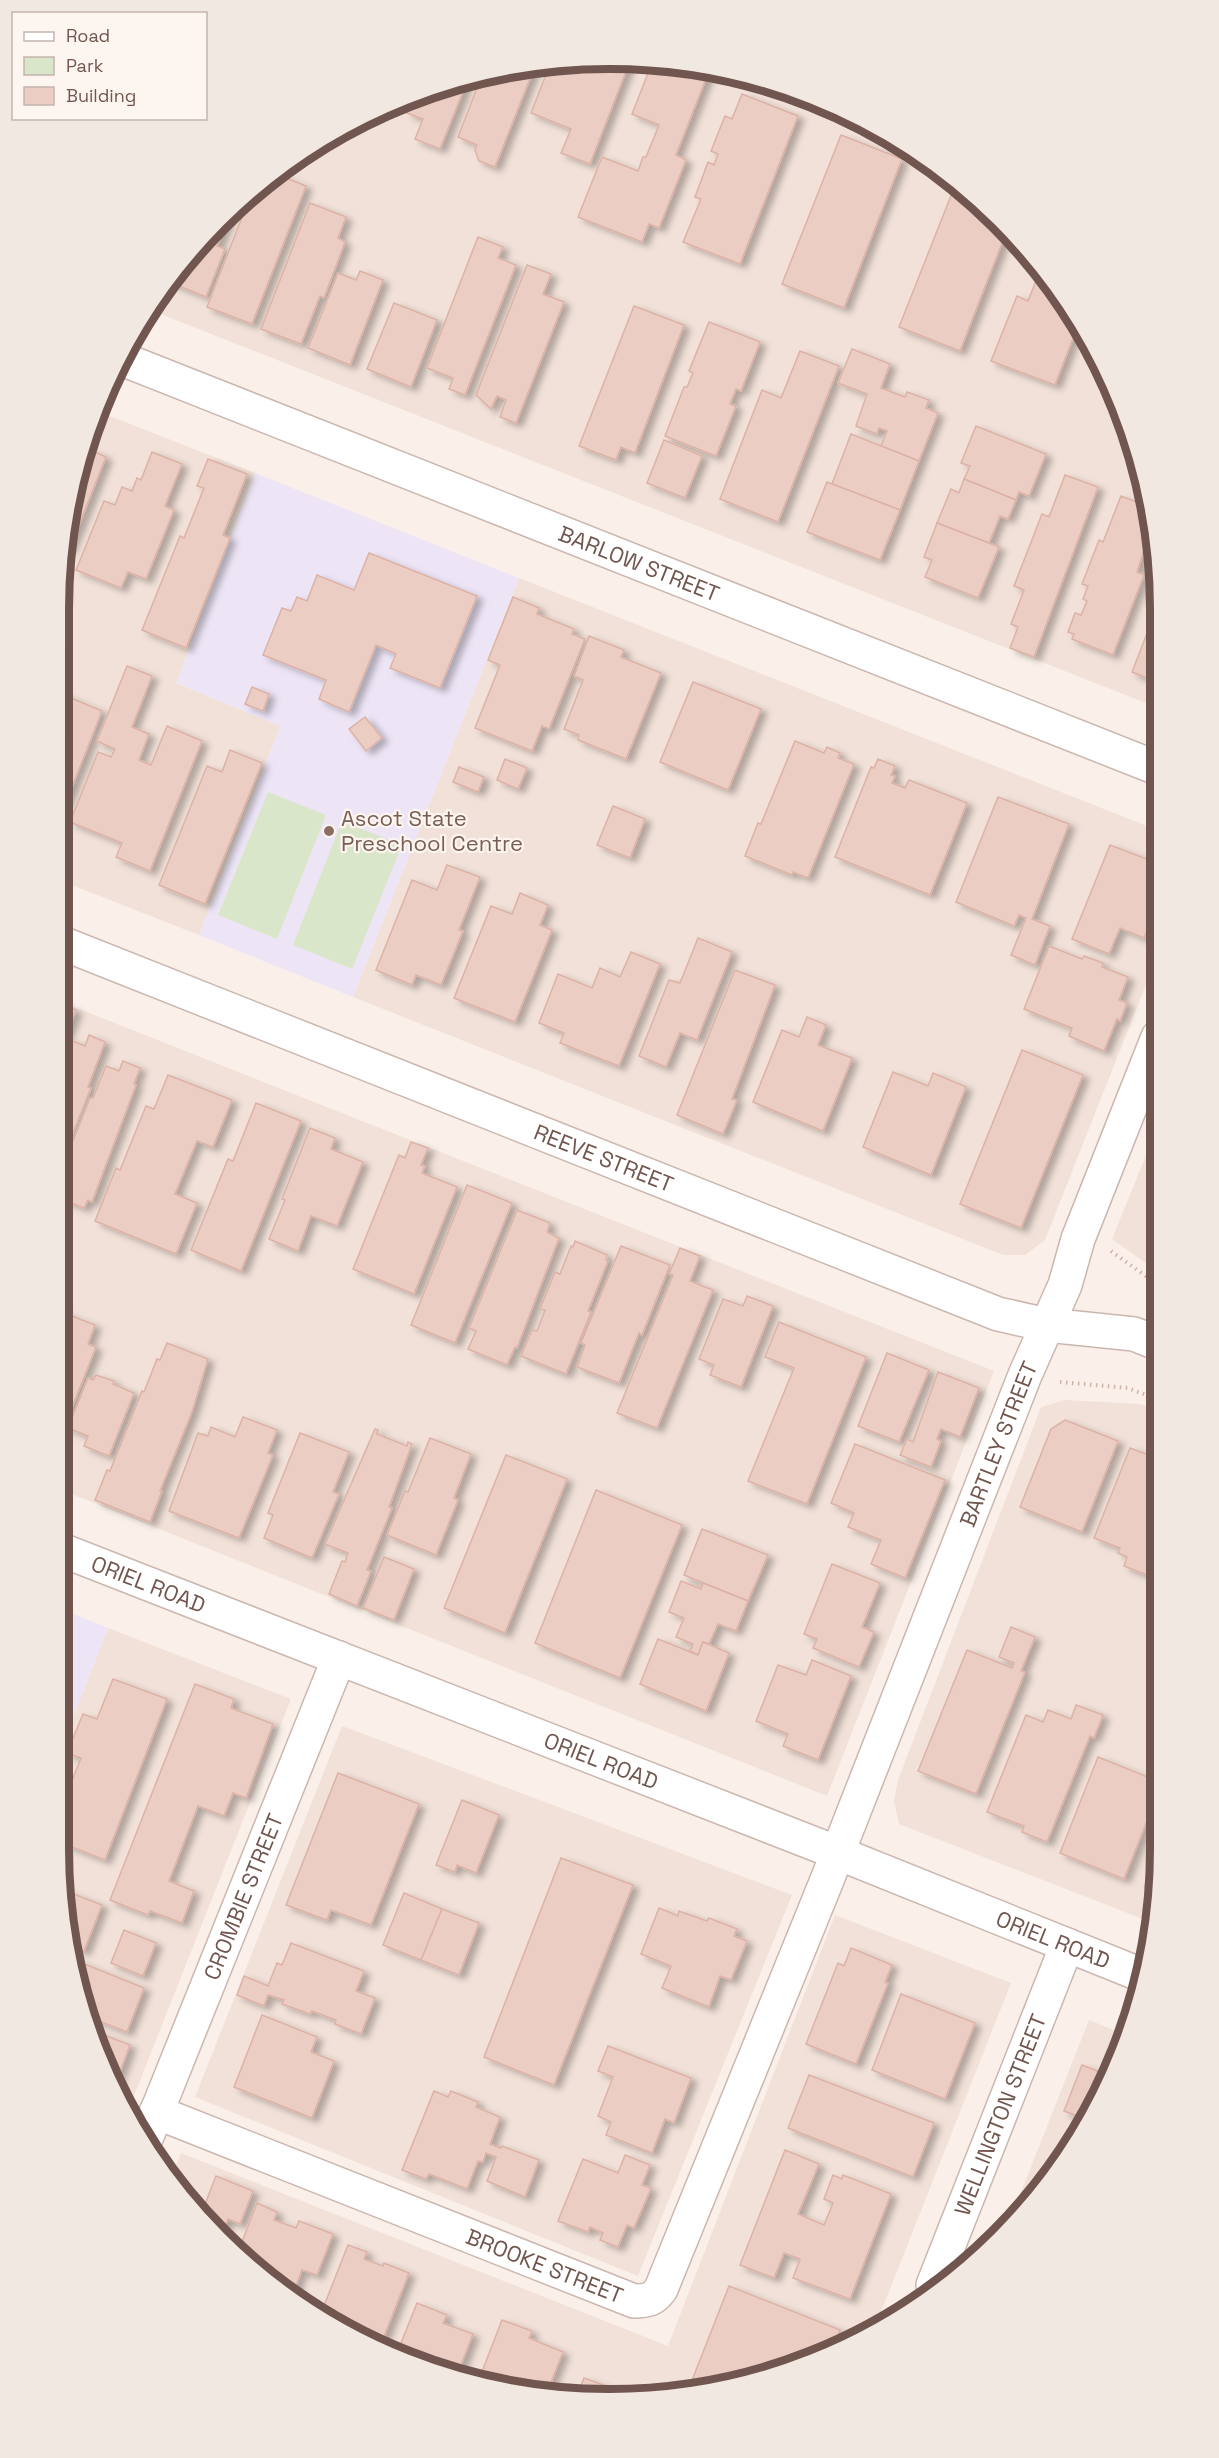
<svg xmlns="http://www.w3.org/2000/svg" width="1219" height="2458" viewBox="0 0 1219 2458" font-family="'Space Grotesk',sans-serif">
<defs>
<filter id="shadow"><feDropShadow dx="6" dy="4" stdDeviation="3" flood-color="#0004"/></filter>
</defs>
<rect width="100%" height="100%" fill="#faf0e9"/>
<!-- residential -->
<g fill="#f1e1d8">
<polygon points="610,59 717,69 821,101 945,172 1046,274 1118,398 1156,537 1156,707 148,309 220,220 304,151 399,100 502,69"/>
<polygon points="97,411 255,473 176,683 280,726 199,935 59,880 59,609 69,502"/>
<polygon points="519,578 1157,830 1157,957 1045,1240 1025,1255 1003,1255 353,997"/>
<polygon points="59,1001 994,1371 827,1796 59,1489"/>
<polygon points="1158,1126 1158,1272 1112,1239"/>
<polygon points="1065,1400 1140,1404 1159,1410 1160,1849 1153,1923 899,1824 894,1801 898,1780 1041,1407"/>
<polygon points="108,1628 291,1699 130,2106 88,2026 59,1848 59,1753"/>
<polygon points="342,1726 792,1895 638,2276 195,2097"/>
<polygon points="835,1915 1011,1983 875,2327 853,2343 681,2395 502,2389 398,2357 304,2307 173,2184 170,2179 181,2153 668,2346"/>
<polygon points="1089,2020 1126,2035 1118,2060 1068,2154 1006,2230"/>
</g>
<!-- education -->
<g fill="#ede5f6">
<polygon points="255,473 519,578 353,997 199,935 280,726 176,683"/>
<polygon points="59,1608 108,1628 59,1753"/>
</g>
<!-- green -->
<g fill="#dae6c9">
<polygon points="268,792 326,815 277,939 218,915"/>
<polygon points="342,821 402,845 352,969 293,945"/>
</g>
<!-- building -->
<g fill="#eccdc4" stroke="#ddb2a6" stroke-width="1.5" filter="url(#shadow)">
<polygon points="610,59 630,61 590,164 561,153 571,129 531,113 550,64"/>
<polygon points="652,63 701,68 709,71 676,155 686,160 659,228 649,224 642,242 578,217 602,157 638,171 643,157 646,157 659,125 632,114"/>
<polygon points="535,66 495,167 479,161 475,150 477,145 458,137 482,75 502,69"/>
<polygon points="468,79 440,149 415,139 423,119 407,113 414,96"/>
<polygon points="742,94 798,116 740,264 683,242 701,199 695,197 708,162 714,165 718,154 711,151 725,116 732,119"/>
<polygon points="841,135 902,159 844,308 782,284"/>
<polygon points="276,174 306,186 252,324 207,307 251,194"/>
<polygon points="956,183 1006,233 960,351 899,327"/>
<polygon points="310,203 346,217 338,238 345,242 324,298 320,296 301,344 261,329"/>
<polygon points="232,210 217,246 225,249 206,297 169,282 220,220"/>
<polygon points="478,237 503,247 498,258 516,265 465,395 449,389 453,378 427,368"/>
<polygon points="527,265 551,274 543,294 564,302 516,423 500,417 506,400 497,396 491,409 476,395"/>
<polygon points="1041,268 1046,274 1077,328 1055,385 991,361 1017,296 1028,301"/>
<polygon points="360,271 383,280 350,365 308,348 338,273 356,280"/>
<polygon points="394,303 437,320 411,387 367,369"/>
<polygon points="634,306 684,325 635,453 621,447 616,460 579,446"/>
<polygon points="709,322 760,342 741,391 736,389 730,404 736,406 716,456 665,436 684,387 687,387 693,373 689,371"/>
<polygon points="852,349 890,364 881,388 905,397 907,392 929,400 926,408 938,413 919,461 881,446 887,431 879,428 877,434 856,426 867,394 838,383"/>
<polygon points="800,351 839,366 778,522 720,499 762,390 781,398"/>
<polygon points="976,426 1046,454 1029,496 1019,492 1016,500 964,479 970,466 961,463"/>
<polygon points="851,434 919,461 900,510 832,484"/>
<polygon points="664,440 702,456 685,498 647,483"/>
<polygon points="85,448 106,457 69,550 65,548 69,502"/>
<polygon points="152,452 182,464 165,506 174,510 146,579 128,572 121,588 76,570 104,501 115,505 122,487 132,491 137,478 141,480"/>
<polygon points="208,459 247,474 223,535 230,538 186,648 142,630 180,536 184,538 204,488 197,486"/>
<polygon points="1065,475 1098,487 1034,657 1010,648 1018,627 1011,624 1024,590 1014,586 1042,514 1049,517"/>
<polygon points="964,479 1016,500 1008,519 1000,516 989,543 937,523 951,489 959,493"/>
<polygon points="827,482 900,510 880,560 807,532"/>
<polygon points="1121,496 1147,506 1152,525 1137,572 1144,575 1113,655 1072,639 1074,634 1068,632 1075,613 1081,615 1087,601 1083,599 1088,586 1082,584 1099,540 1103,542"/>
<polygon points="937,523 999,547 978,598 925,577 932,560 924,557"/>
<polygon points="369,553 477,596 440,688 390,668 396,654 376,645 349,712 319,699 326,680 263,655 282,608 291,611 297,597 307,601 317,575 354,590"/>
<polygon points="513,597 539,608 537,614 574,629 572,634 585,639 549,729 542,726 532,751 475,728 500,665 488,660"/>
<polygon points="1156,610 1156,682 1132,672"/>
<polygon points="589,636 624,650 621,657 661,673 626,759 578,740 579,735 564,729 583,680 574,676"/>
<polygon points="127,666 152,676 132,727 149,734 139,760 151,765 167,726 202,741 150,871 116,857 122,843 70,822 98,752 111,757 115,749 97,741"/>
<polygon points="693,682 761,709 728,790 660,762"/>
<polygon points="252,687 269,694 263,711 245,704"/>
<polygon points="59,693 102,711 59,820"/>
<polygon points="365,717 382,738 366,751 349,729"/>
<polygon points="795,741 824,753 827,747 840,753 838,758 854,764 808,878 793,872 792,875 745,856 758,823 761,824"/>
<polygon points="230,750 262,763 205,904 159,885 207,766 222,772"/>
<polygon points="505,759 527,768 518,789 497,780"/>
<polygon points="878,759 895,766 891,775 895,776 892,783 905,788 909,780 967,803 930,895 835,857 871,767 874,768"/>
<polygon points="459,767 484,777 478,792 453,782"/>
<polygon points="998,797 1069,824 1032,919 1050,926 1035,965 1011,955 1026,918 1019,915 1014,926 956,902"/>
<polygon points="613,806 645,819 630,858 597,845"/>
<polygon points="1110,845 1157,863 1157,905 1144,938 1120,928 1109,954 1072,939"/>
<polygon points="447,865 480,877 459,930 463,931 441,985 416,975 412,985 376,970 412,880 437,890"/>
<polygon points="520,893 548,905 540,925 552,930 515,1022 454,998 491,906 512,914"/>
<polygon points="698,938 732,952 697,1040 680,1033 666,1067 639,1056 669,980 680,983"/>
<polygon points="1049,946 1082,959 1084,956 1103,963 1102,967 1128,977 1119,1000 1127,1003 1120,1021 1117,1019 1104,1051 1069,1036 1072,1028 1024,1009"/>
<polygon points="631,952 660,964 619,1066 560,1043 564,1033 539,1023 558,974 592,988 600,968 620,977"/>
<polygon points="735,970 775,985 732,1099 737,1100 723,1134 677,1115"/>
<polygon points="59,1003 76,1010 64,1041 59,1038"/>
<polygon points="807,1017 826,1025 818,1045 852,1058 823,1131 753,1102 782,1030 799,1037"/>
<polygon points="89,1035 105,1042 88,1087 91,1088 59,1168 59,1069 70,1040 85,1046"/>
<polygon points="1022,1050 1083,1075 1021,1228 960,1204"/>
<polygon points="123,1061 140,1068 134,1084 136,1085 92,1202 88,1200 84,1208 59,1198 59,1176 90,1098 93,1098 106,1066 119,1071"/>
<polygon points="893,1072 928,1086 933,1073 966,1087 931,1175 863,1147"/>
<polygon points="168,1075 232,1100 213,1147 197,1141 175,1194 197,1203 176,1254 95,1221 116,1168 120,1170 146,1106 154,1109"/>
<polygon points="256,1103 301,1121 241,1271 191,1250 228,1159 233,1161"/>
<polygon points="310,1128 335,1138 331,1149 363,1162 337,1226 311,1216 298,1251 269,1239 285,1200 282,1199"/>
<polygon points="411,1142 428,1148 421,1165 425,1166 422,1173 457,1187 414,1294 353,1269 399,1155 405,1158"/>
<polygon points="467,1185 512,1203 455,1343 411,1325"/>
<polygon points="517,1210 550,1223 547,1232 559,1238 517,1348 515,1347 507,1365 468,1349 476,1331 469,1328"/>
<polygon points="575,1241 607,1255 606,1260 608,1261 588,1311 591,1312 566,1374 521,1356 532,1330 537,1331 545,1310 540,1309 555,1272 560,1274 571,1246 573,1247"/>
<polygon points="621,1246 670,1265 642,1335 639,1333 619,1383 577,1367 585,1345 581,1343"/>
<polygon points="680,1248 700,1256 690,1281 713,1290 657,1428 617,1413 673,1275 669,1274"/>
<polygon points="747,1296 773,1306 741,1387 710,1375 714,1365 699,1359 723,1299 743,1306"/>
<polygon points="59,1311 95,1325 88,1344 96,1347 59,1440"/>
<polygon points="779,1322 866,1357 807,1504 748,1481 794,1368 765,1357"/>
<polygon points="167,1343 208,1359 192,1412 160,1491 162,1491 150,1522 95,1500 107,1470 110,1471 142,1391 144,1392 157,1359 160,1360"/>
<polygon points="887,1353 929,1370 899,1442 858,1426"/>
<polygon points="938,1372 979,1388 960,1437 941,1429 937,1439 941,1441 931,1467 900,1455 907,1439 913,1442"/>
<polygon points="96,1375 114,1381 113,1384 134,1393 109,1456 84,1446 88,1436 68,1428 88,1378 93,1380"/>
<polygon points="243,1417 277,1430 268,1453 273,1455 239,1538 169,1511 198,1433 208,1436 211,1427 235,1437"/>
<polygon points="1065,1420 1118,1441 1082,1532 1020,1507 1051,1429"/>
<polygon points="375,1429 378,1430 377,1434 407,1446 408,1442 412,1444 389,1507 392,1508 367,1570 371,1571 357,1606 329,1594 342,1561 345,1562 348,1553 325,1544"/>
<polygon points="300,1433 349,1452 333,1492 339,1494 312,1558 264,1538 273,1515 268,1513"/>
<polygon points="430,1438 471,1454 454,1498 458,1500 436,1555 387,1535 405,1491 408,1492"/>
<polygon points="855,1444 945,1480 905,1578 871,1564 881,1540 848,1527 854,1513 831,1503"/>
<polygon points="1130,1448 1159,1459 1159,1559 1152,1577 1124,1566 1127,1557 1118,1553 1120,1548 1094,1538"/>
<polygon points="506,1455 567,1479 505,1633 444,1608"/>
<polygon points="596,1490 682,1525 620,1678 535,1643"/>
<polygon points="702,1529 768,1555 748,1601 684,1575"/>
<polygon points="384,1557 414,1569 394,1620 363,1608"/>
<polygon points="832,1564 880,1583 862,1627 874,1632 859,1667 813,1648 817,1639 804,1634"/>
<polygon points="681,1581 701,1589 703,1583 748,1601 736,1631 718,1624 709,1644 703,1642 698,1655 690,1651 693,1644 676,1637 684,1618 669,1612"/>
<polygon points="1011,1627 1035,1637 1021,1671 1025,1672 976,1794 918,1771 967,1650 1012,1668 1014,1663 999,1657"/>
<polygon points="658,1639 698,1655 703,1642 729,1653 706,1711 640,1684"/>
<polygon points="812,1660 851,1676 818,1760 783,1746 788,1734 756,1721 778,1665 806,1675"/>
<polygon points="113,1679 167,1699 105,1860 59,1842 59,1830 66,1810 61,1808 81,1758 67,1753 83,1714 97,1719"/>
<polygon points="195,1684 234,1699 231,1708 273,1724 246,1798 233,1793 224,1816 198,1806 169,1881 194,1891 182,1923 150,1911 148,1915 110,1900"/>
<polygon points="1076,1705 1103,1715 1094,1738 1090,1736 1047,1842 1022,1832 1024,1826 987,1812 1026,1715 1043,1722 1048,1710 1071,1719"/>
<polygon points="1098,1757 1160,1782 1160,1788 1124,1879 1060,1853"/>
<polygon points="338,1773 419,1804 371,1925 331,1910 327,1920 286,1905"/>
<polygon points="462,1800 499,1815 476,1873 457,1865 455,1872 436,1865"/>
<polygon points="1160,1847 1160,1849 1156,1891 1145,1886"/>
<polygon points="561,1858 633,1885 554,2085 484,2057"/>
<polygon points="66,1891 102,1905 84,1951 75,1948"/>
<polygon points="404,1893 442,1909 421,1960 383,1945"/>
<polygon points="659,1908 678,1916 679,1911 707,1921 709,1918 737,1929 734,1936 747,1941 731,1980 720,1976 709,2007 662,1988 671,1966 641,1954"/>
<polygon points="442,1909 479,1923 459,1975 421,1960"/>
<polygon points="124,1930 156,1943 143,1976 111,1963"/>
<polygon points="291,1943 364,1971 356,1991 375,1998 361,2034 335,2024 336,2020 312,2011 310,2014 282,2004 284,2000 268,1995 264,2006 237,1995 244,1976 268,1986 277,1963 282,1965"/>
<polygon points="851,1948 892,1965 885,1982 888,1983 856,2064 806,2044 838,1963 844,1966"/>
<polygon points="77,1961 144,1988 127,2032 86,2016"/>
<polygon points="901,1994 975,2023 945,2099 872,2070"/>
<polygon points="262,2015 317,2037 311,2052 334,2061 312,2118 234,2087"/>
<polygon points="96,2032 130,2045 117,2080 93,2036"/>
<polygon points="608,2046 691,2078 674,2123 665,2119 652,2153 606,2135 611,2122 598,2116 613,2077 598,2071"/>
<polygon points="1082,2065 1110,2076 1086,2119 1064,2111"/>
<polygon points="809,2075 934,2123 913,2177 788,2128"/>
<polygon points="434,2091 448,2097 451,2091 478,2102 476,2107 500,2117 490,2144 501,2148 502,2146 539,2160 525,2197 487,2181 496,2157 486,2153 483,2162 478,2161 467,2189 429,2174 426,2179 402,2170"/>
<polygon points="785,2150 819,2164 798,2214 824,2225 833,2203 824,2199 833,2175 842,2179 843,2175 891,2194 850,2299 793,2278 800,2259 784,2253 774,2278 740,2265"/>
<polygon points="625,2155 650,2165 642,2185 651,2188 634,2228 627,2225 618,2247 600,2240 603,2233 590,2227 588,2232 558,2221 583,2159 618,2173"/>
<polygon points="216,2176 253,2191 240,2224 228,2219 223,2231 202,2212"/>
<polygon points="257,2203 277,2212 274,2220 296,2228 299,2221 333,2234 317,2275 302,2270 292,2296 240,2247"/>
<polygon points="348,2245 367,2252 364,2259 383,2266 384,2263 409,2273 383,2339 375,2336 373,2343 320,2316"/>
<polygon points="729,2286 840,2330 833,2349 696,2390 689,2388"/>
<polygon points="417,2303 447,2315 443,2323 473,2334 457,2375 393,2355 396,2346 399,2348"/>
<polygon points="502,2320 532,2331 529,2338 563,2352 548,2390 502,2389 478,2382"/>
<polygon points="584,2378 623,2392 579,2391"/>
</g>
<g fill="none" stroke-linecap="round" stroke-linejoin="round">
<defs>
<g id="minor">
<path id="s1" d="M122,359L1157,768"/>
<path id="s2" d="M59,942L998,1314L1047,1325L1134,1334L1159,1344"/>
<path id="s3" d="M59,1549L838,1853L1144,1976"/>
<path id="s4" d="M156,2112L634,2301C647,2301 653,2300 661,2289L827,1880L1025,1375L1065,1285L1078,1239L1158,1037"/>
<path id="s5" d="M147,2136L339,1658"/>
<path id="s6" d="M933,2285L1067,1945"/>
</g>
</defs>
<!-- minor casing -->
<use href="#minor" stroke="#cbb7b0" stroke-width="36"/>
<!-- path -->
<g stroke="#d1b0a7" stroke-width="4" stroke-dasharray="1.5 4.5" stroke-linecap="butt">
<polyline points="1111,1251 1158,1285"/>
<polyline points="1060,1382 1128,1388 1159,1400"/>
</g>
<!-- minor -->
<use href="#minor" stroke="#fff" stroke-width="33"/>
</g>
<!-- markers -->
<circle fill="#8d6e63" stroke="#fdf5ef" stroke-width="2" cx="329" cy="831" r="6"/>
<g text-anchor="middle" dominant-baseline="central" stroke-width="4.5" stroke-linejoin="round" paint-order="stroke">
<!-- street labels -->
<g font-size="22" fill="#71564f" stroke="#fdf5ef">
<text stroke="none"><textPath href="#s1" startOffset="556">BARLOW STREET</textPath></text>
<text stroke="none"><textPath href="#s2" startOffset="586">REEVE STREET</textPath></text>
<text stroke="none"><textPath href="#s4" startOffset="1455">BARTLEY STREET</textPath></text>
<text stroke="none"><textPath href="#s3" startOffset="96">ORIEL ROAD</textPath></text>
<text stroke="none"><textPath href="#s3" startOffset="582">ORIEL ROAD</textPath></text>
<text stroke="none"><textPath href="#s5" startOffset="258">CROMBIE STREET</textPath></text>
<text stroke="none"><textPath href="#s3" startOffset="1068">ORIEL ROAD</textPath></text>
<text stroke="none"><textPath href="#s6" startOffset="183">WELLINGTON STREET</textPath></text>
<text stroke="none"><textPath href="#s4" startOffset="418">BROOKE STREET</textPath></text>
</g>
<!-- education labels -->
<g font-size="22" fill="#785e54" stroke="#fdf5ef" text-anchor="start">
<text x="341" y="818">Ascot State<tspan x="341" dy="25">Preschool Centre</tspan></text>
</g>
</g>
<!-- crop -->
<path d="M0 0H1219V2458H0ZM609 69H610A540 540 0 0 1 1150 609V1849A540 540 0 0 1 610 2389H609A540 540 0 0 1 69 1849V609A540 540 0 0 1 609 69Z" fill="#f2e8e2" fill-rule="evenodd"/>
<path fill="none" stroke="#71564f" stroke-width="8" d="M609 69H610A540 540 0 0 1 1150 609V1849A540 540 0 0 1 610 2389H609A540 540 0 0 1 69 1849V609A540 540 0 0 1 609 69Z"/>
<!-- legend -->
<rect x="12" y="12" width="195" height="108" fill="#fdf5ef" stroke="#c5b5af" stroke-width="1.5"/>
<rect x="24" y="32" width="30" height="9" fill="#ffffff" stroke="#c5b5af" stroke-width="1.5"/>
<text x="66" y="42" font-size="18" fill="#71564f">Road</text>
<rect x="24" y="57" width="30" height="18" fill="#dae6c9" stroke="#c5b5af" stroke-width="1.5"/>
<text x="66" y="72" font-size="18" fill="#71564f">Park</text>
<rect x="24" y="87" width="30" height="18" fill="#eccdc4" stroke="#c5b5af" stroke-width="1.5"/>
<text x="66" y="102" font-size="18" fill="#71564f">Building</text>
</svg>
